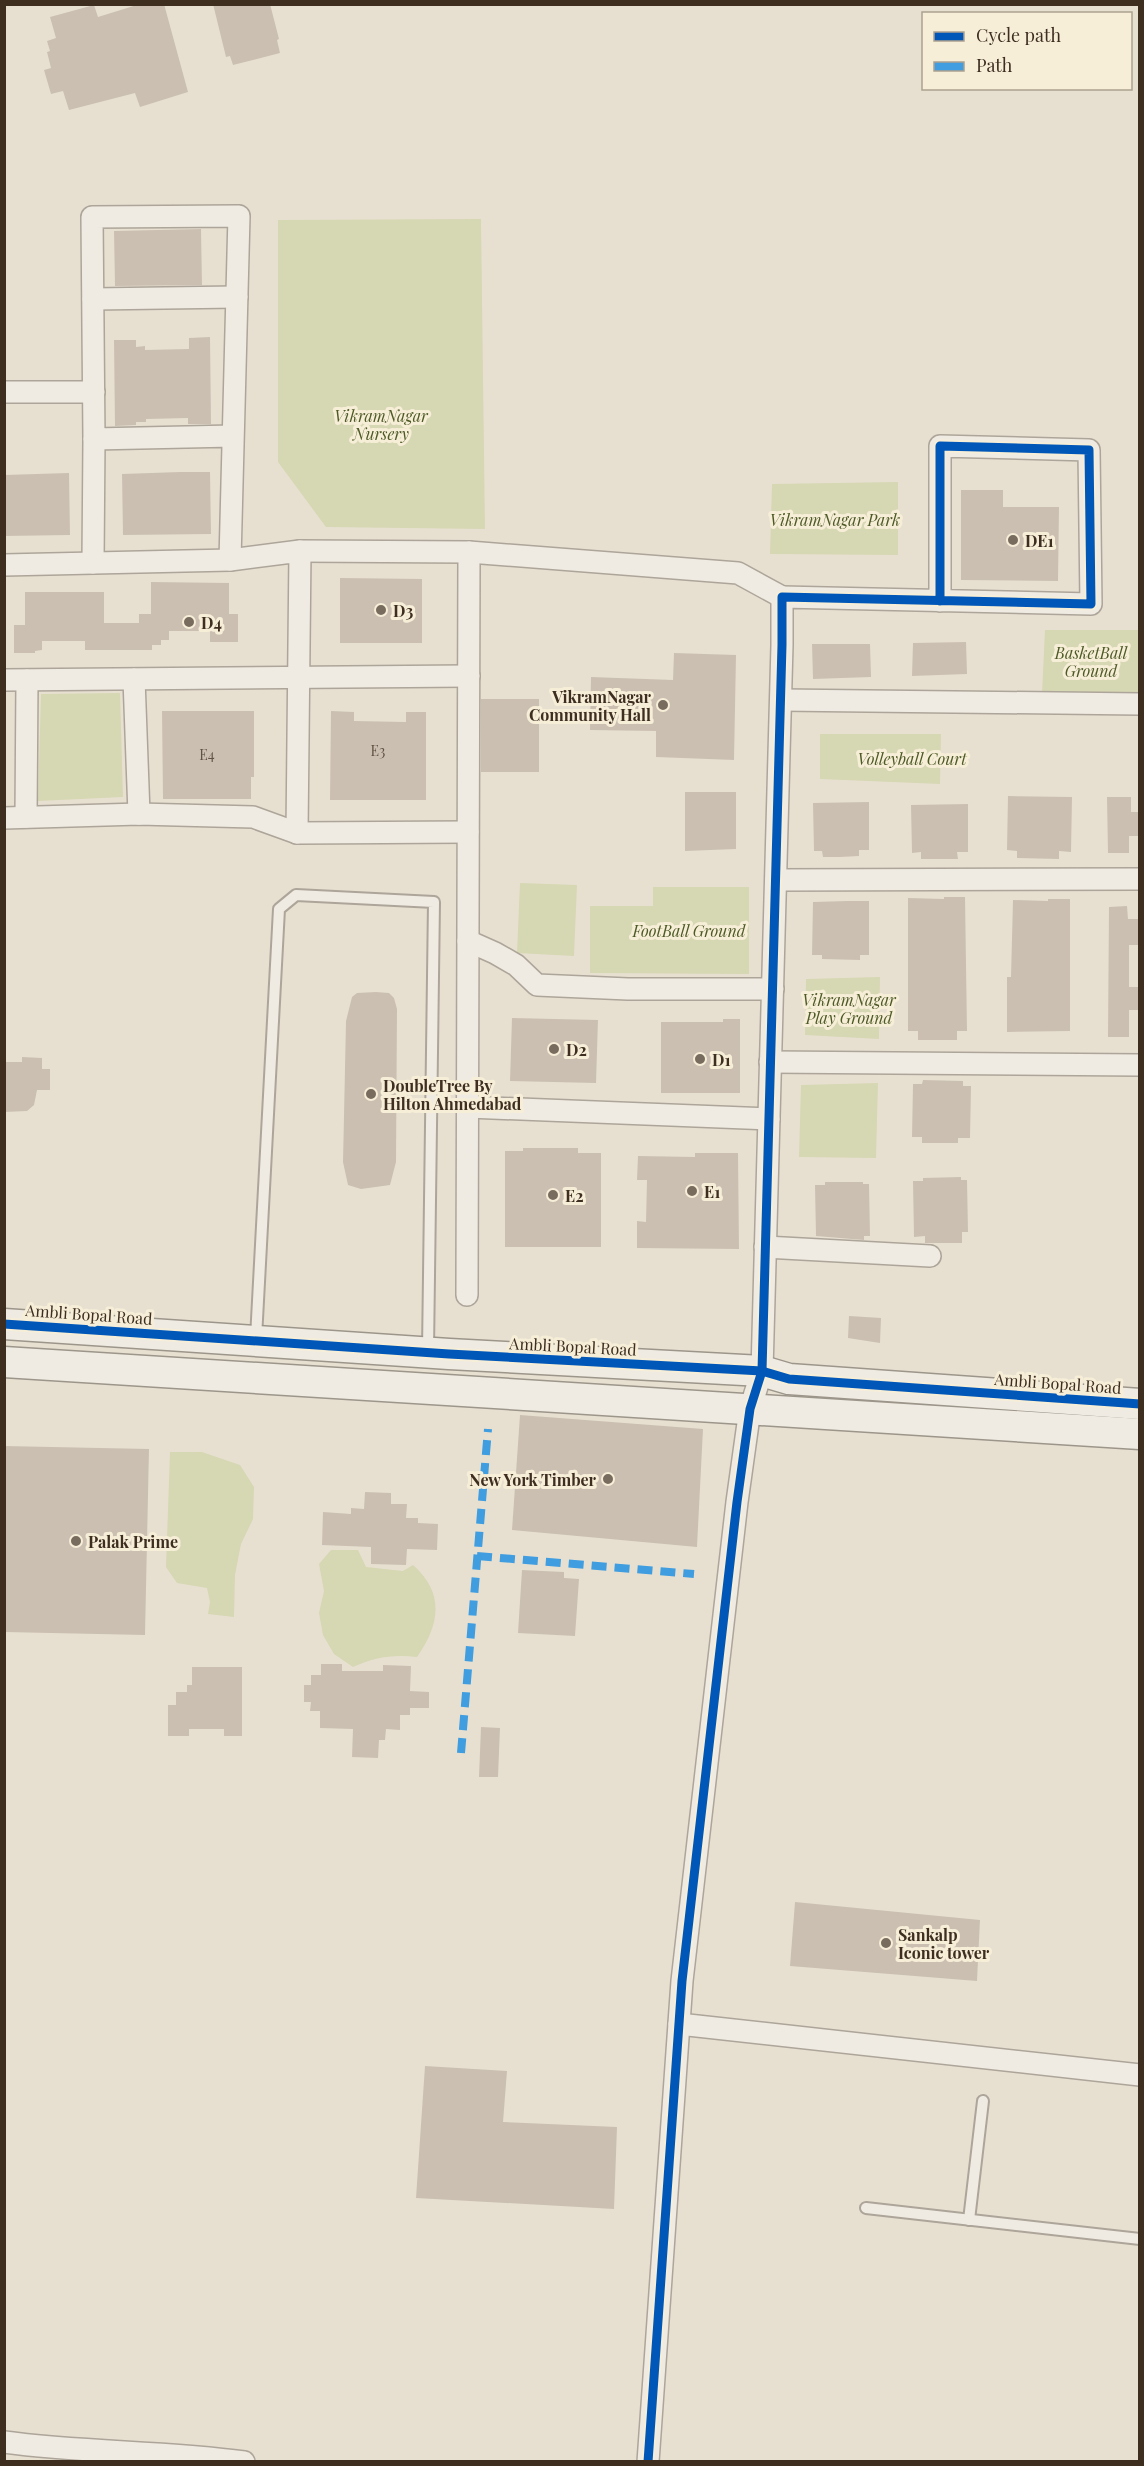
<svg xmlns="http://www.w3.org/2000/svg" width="1144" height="2466" viewBox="0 0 1144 2466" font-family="'Playfair Display',serif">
<rect width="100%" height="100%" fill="#e7e0d1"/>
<!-- green -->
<g fill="#d6d7b3">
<polygon points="481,219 485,529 326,527 278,462 278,220"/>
<polygon points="898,482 898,555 770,554 772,484"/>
<polygon points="1045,630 1139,630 1139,693 1042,693"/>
<polygon points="120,693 123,797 38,801 41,694"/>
<polygon points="820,734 941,734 940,784 820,779"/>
<polygon points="520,883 577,885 574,956 517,953"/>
<polygon points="653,887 749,887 749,974 590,973 590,906 653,906"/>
<polygon points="880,977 879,1039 805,1035 806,979"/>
<polygon points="878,1083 876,1158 799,1157 801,1085"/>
<polygon points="170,1452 202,1452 240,1465 254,1487 253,1519 241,1544 235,1575 234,1617 208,1614 210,1602 207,1588 177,1583 166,1567"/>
<path d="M331,1550H358L366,1567L403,1571L413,1565C445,1593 440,1625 417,1657C394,1654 374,1657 353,1667L334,1654L323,1635L319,1613L324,1591L319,1564Z"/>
</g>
<!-- building -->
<g fill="#cbbfb2">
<polygon points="140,4 164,4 188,92 140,107 135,93 69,110 63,91 51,94 44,70 51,68 47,52 50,51 47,41 56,38 50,17 94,5 98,17"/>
<polygon points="213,4 270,4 279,39 277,40 280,53 233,65 230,56 226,57"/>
<polygon points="201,229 202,285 115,286 114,231"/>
<polygon points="210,337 211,424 188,424 188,418 146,419 146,422 136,422 136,425 115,426 114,340 136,340 136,347 145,346 145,350 189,349 189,338"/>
<polygon points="180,472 210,472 211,534 123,535 122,474"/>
<polygon points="69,473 70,535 4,536 4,475"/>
<polygon points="961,490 1003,490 1003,507 1059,507 1058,581 961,580"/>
<polygon points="340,578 422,579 422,643 340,643"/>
<polygon points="151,582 229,583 229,614 238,614 238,642 210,642 210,631 169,631 169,640 161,640 161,645 152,645 152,650 85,650 85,641 42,641 42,650 35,651 35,653 14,653 14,625 25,625 25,592 104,592 104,623 139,623 139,614 151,614"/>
<polygon points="966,642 967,674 912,676 913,643"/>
<polygon points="812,644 870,644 871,677 813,679"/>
<polygon points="674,653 736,655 734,760 656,757 656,731 590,730 591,677 673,680"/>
<rect x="481" y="699" width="58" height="73"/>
<polygon points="162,711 254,711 254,777 251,777 251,799 163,799"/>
<polygon points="331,711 354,712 354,721 406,722 406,712 426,712 426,800 330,800"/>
<polygon points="685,792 736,792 736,849 685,851"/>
<polygon points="1008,796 1072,797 1071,852 1059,851 1059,859 1017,858 1017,851 1007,850"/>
<polygon points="1107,797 1131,797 1131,812 1140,812 1140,836 1129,836 1129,853 1108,853"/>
<polygon points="869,802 869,850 859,850 859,856 840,857 823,857 822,851 814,851 813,803"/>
<polygon points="968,804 968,852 957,852 958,859 921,859 921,852 912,853 911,805"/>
<polygon points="944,897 965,897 967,1031 957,1031 957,1040 918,1040 918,1031 908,1031 908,898 944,899"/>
<polygon points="1048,899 1070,899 1070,1031 1007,1032 1007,977 1011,977 1013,900 1048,901"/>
<polygon points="848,901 869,901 869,955 860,955 860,960 822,959 822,955 812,955 813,902"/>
<polygon points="1127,906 1128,919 1140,919 1140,945 1129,945 1129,987 1140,987 1140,1010 1129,1010 1129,1037 1108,1037 1109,907"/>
<polygon points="376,992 389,993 394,998 397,1009 396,1162 390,1185 361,1189 348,1185 343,1162 346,1021 352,997 357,993"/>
<polygon points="512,1018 598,1020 596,1083 510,1081"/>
<polygon points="723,1019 740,1019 740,1093 661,1093 661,1022 723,1022"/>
<polygon points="22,1057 42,1058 42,1069 50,1069 50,1090 37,1090 34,1105 27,1111 4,1112 4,1062 22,1062"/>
<polygon points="923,1080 963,1081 963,1086 971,1086 970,1138 958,1138 958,1143 922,1143 922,1137 912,1137 913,1084 922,1084"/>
<polygon points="523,1148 578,1148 578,1153 601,1153 601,1247 505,1247 505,1151 523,1151"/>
<polygon points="695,1153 738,1153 739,1249 637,1248 637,1221 646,1222 647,1180 637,1180 638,1156 695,1157"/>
<polygon points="961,1177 961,1180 967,1180 968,1232 962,1232 962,1243 925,1243 925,1236 914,1237 913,1181 923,1181 923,1178"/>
<polygon points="825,1182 863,1182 863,1184 869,1184 870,1236 864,1236 864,1240 816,1236 815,1185 825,1185"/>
<polygon points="849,1316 881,1318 880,1343 848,1338"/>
<polygon points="520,1415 703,1429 697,1547 512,1530"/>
<polygon points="4,1446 149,1449 145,1635 4,1632"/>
<polygon points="365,1492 391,1493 391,1504 407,1504 406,1518 418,1518 418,1523 438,1524 437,1550 407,1549 406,1565 371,1564 371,1547 322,1545 323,1512 351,1514 351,1508 364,1509"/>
<polygon points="522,1570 564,1572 564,1578 579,1579 575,1636 518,1633"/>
<polygon points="321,1664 342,1664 342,1671 383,1671 383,1665 411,1666 410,1691 429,1692 429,1708 410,1708 410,1715 400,1715 400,1730 386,1729 385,1740 379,1740 378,1758 352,1757 353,1729 320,1728 320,1711 310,1711 311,1702 304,1702 304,1685 311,1685 311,1675 321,1675"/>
<polygon points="192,1667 242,1667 242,1736 224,1736 224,1729 189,1729 189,1736 168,1736 168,1705 176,1705 176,1692 187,1692 187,1685 192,1685"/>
<polygon points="481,1727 500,1728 498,1777 479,1777"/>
<polygon points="795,1902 980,1920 977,1981 790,1966"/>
<polygon points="425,2066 507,2071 503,2122 617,2127 614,2209 416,2198"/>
</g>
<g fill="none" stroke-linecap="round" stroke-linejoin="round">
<defs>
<g id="lane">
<polyline points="256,1338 279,909 296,895 434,902 428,1350"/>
<polyline points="866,2208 1140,2239"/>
<polyline points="969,2220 983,2101"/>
</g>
<g id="street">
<polyline points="93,299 237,297"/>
<polyline points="4,392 94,392"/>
<polyline points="300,551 469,552 738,573 782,597"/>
<polyline points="230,560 239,216 92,217 94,439 233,436"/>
<polyline points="93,563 94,439"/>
<polyline points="4,565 230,560 300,551 297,833"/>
<polyline points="134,679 139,814"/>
<polyline points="4,680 469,676"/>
<polyline points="781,700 1140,704"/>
<polyline points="26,817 27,680"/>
<polyline points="4,818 139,814 253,817 297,833 468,832"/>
<polyline points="776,880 1140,879"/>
<polyline points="468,941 495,953 516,965 537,985 628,989 773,989"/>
<polyline points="770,1062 1140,1065"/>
<polyline points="468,1107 769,1119"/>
<polyline points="765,1247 930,1256"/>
<polyline points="467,1295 469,552"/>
<polyline points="679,2024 1140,2075"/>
<path d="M4,2442C84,2453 165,2451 244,2462"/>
<polyline points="648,2462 682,1981 737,1502 750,1409 762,1371 782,645 782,597 1091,604 1089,450 940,446 940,601"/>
</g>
<g id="secondary">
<polyline points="4,1324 449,1354 762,1371 789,1379 1140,1404"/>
<polyline points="4,1362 1140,1434"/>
</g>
</defs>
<!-- lane casing -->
<use href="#lane" stroke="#ada599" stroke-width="14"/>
<!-- street casing -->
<use href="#street" stroke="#ada599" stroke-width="24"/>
<!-- secondary casing -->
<use href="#secondary" stroke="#9c958a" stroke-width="33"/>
<!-- lane -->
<use href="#lane" stroke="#efebe3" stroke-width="10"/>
<!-- street -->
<use href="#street" stroke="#efebe3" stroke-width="21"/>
<!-- secondary -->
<use href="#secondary" stroke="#efebe3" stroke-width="30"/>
<!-- quiet -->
<g stroke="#3f9de0" stroke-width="8" stroke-dasharray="15 8" stroke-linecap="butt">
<polyline points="477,1556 694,1574"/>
<polyline points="461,1753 488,1429"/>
</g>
<defs>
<g id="cycleway">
<polyline points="4,1324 449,1354 762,1371 789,1379 1140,1404"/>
<polyline points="648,2462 682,1981 737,1502 750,1409 762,1371 782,645 782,597 1091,604 1089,450 940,446 940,601"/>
</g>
</defs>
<!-- cycleway casing -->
<use href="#cycleway" stroke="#f7eed8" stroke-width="13"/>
<!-- cycleway -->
<use href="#cycleway" stroke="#0057b8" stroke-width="9"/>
</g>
<!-- markers -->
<g fill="#786c5e" stroke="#f7eed8" stroke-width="2">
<circle cx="1013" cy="540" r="6"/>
<circle cx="381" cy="610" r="6"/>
<circle cx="189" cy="622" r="6"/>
<circle cx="663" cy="705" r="6"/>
<circle cx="554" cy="1049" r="6"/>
<circle cx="700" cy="1059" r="6"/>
<circle cx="371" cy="1094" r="6"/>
<circle cx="692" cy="1191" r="6"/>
<circle cx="553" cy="1195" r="6"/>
<circle cx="608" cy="1479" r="6"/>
<circle cx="76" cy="1541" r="6"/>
<circle cx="886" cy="1943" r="6"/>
</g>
<g text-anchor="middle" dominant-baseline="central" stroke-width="6" stroke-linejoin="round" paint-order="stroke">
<!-- number labels -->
<g font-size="14" fill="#605244">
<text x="378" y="750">E3</text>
<text x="207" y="754">E4</text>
</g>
<!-- park labels -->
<g font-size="16" font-style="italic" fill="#4d5a26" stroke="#f7eed8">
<text x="381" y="415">VikramNagar<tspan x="381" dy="18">Nursery</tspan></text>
<text x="835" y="519">VikramNagar Park</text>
<text x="1091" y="652">BasketBall<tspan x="1091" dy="18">Ground</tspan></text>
<text x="912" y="758">Volleyball Court</text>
<text x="689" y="930">FootBall Ground</text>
<text x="849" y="999">VikramNagar<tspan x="849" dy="18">Play Ground</tspan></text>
</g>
<!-- poi labels -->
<g font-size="16" font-weight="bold" fill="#3d2e20" stroke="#f7eed8" text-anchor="start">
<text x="1025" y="540">DE1</text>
<text x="393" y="610">D3</text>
<text x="201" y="622">D4</text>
<text x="651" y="696" text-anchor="end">VikramNagar<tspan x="651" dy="18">Community Hall</tspan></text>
<text x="566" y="1049">D2</text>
<text x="712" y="1059">D1</text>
<text x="383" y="1085">DoubleTree By<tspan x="383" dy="18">Hilton Ahmedabad</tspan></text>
<text x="704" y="1191">E1</text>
<text x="565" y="1195">E2</text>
<text x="596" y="1479" text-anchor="end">New York Timber</text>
<text x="88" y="1541">Palak Prime</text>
<text x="898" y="1934">Sankalp<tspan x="898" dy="18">Iconic tower</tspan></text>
</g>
<!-- street labels -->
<g font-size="16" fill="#3d2e20" stroke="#f7eed8">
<text transform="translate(89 1314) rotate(4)">Ambli Bopal Road</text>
<text transform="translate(573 1346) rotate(3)">Ambli Bopal Road</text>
<text transform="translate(1058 1383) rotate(4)">Ambli Bopal Road</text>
</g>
</g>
<!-- border -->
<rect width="1144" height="2466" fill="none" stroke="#3d2e20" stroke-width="12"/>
<!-- legend -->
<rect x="922" y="12" width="210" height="78" fill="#f7eed8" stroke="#ada18e" stroke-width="1.5"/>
<rect x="934" y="32" width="30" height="9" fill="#0057b8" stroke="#ada18e" stroke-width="1.5"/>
<text x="976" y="42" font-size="18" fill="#3d2e20">Cycle path</text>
<rect x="934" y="62" width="30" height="9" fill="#3f9de0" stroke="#ada18e" stroke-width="1.5"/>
<text x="976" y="72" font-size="18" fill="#3d2e20">Path</text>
</svg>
